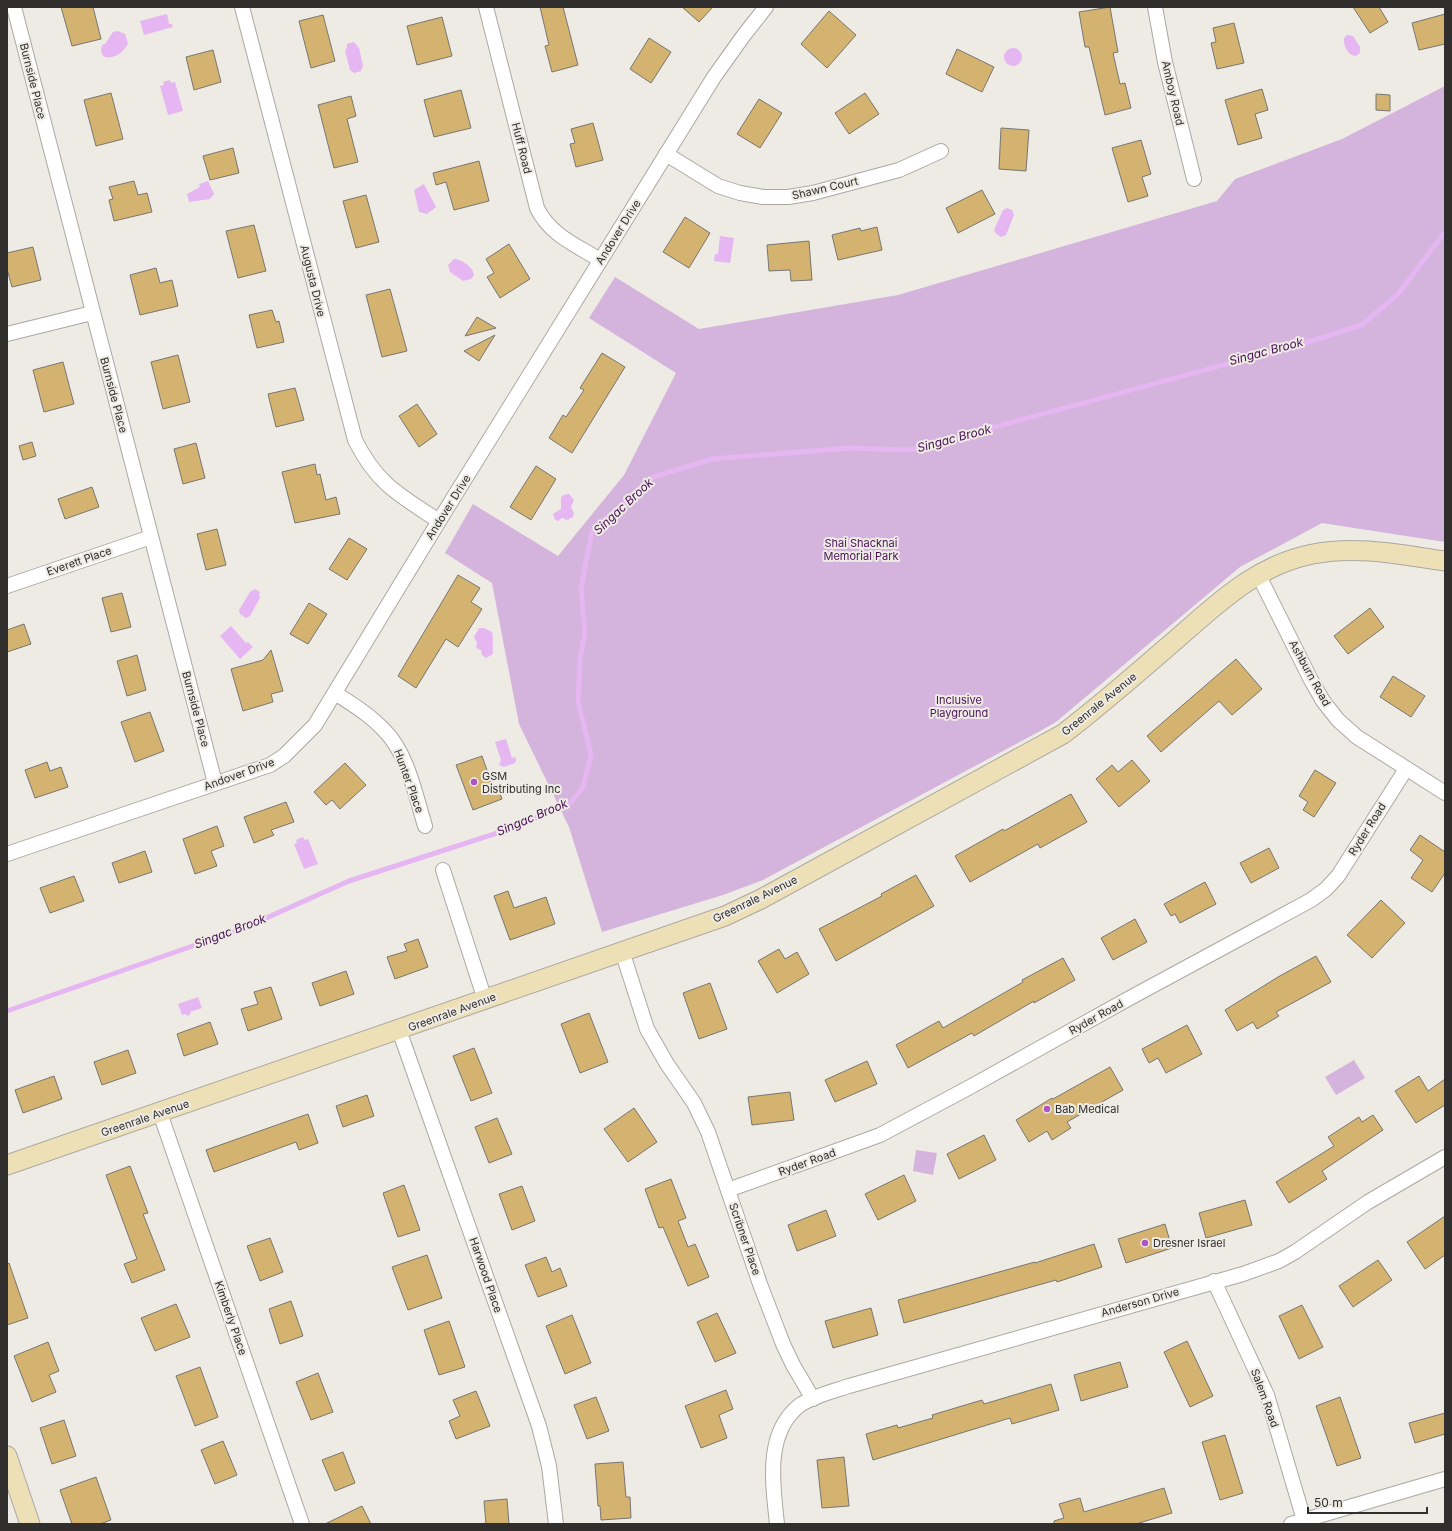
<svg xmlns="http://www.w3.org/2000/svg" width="1452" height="1531" viewBox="0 0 1452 1531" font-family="Inter,sans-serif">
<rect width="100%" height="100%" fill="#eeebe5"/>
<!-- green -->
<g fill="#d4b4dc">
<polygon points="1445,86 1445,542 1322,523 1240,567 1056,722 1042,730 763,880 723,895 602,932 569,827 519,724 492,583 445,553 473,504 558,556 624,475 676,373 589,318 615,277 699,329 898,295 1217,201 1235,179 1342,139"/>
<polygon points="1354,1060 1365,1078 1336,1095 1325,1077"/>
<polygon points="916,1150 937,1153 933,1175 913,1171"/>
</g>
<!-- water -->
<g fill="#e5b6f1">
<polygon points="167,14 169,24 172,24 173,27 144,35 140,21"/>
<path d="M113,32L118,31L125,34L128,43C125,52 112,61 103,56L101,51L102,45L105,44Z"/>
<path d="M1347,35L1353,36L1360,47V53L1356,56C1348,56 1343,45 1344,38Z"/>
<polygon points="354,42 359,48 363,66 361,71 354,73 350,70 345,51 347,47 347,44"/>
<circle cx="1013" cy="57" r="9"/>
<polygon points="170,80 171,83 175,82 183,111 168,115 160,86 164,85 163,82"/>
<polygon points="208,181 214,194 210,199 189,202 187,194 200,187 199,184"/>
<polygon points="424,184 436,207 427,214 419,212 414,190"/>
<polygon points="1007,208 1012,210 1014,215 1006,235 1001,237 996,234 994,230 1003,210"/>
<polygon points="720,236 734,238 730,263 714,261 715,254 718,254"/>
<path d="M454,259C461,259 473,267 474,275L471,279L463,281L450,272L448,265Z"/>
<polygon points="569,494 574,500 571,507 574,513 573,517 567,520 562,518 558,521 555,520 553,514 561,509 561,498 563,495"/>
<polygon points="255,589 260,592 259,594 260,598 250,616 246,618 240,614 239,610 250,592"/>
<polygon points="231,626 246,643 248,642 253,647 240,659 220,636"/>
<path d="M479,628H484L492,632C494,640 492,646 493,654L486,658L482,655L481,650L478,649L476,647L477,643L474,637Z"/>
<polygon points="506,739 512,758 515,757 516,760 515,763 504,767 499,765 501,760 495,742"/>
<polygon points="303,837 304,840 308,839 318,864 304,869 294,844 297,843 296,840"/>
<polygon points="198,997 202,1008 190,1012 191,1014 187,1016 186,1014 182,1015 178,1004"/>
</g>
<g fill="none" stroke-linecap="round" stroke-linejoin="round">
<!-- stream -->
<polyline stroke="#e5b6f1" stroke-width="5" points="7,1011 244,928 349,881 516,827 571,802 583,787 591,754 578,701 580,658 585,634 581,588 592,531 653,477 712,459 849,448 910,450 1308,342 1362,325 1398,294 1445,232"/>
</g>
<!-- building -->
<g fill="#d3b36f" stroke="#787671">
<polygon points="61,7 93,7 101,39 72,46"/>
<polygon points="540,7 563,7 578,65 552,72 545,46 549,45"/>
<polygon points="682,7 713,7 699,22"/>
<polygon points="1110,7 1118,52 1113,53 1120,84 1125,83 1131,108 1105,115 1089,47 1085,47 1079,12"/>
<polygon points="1353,7 1379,7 1388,22 1370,33"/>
<polygon points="829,11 856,35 827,68 801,44"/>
<polygon points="1445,14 1445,44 1419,50 1412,23"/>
<polygon points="323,15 335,61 311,68 299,21"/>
<polygon points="442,17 452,56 417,65 407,26"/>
<polygon points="1234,23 1244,63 1217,69 1211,43 1216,42 1213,28"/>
<polygon points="649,38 671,52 651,83 630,69"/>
<polygon points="957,49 994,67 982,92 946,74"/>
<polygon points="213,50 221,82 194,90 186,57"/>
<polygon points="1262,89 1268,110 1255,114 1262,138 1238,145 1225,100"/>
<polygon points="461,90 471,128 434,137 424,100"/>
<polygon points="111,93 123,139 96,146 84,100"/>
<polygon points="865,93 879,114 849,134 835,113"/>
<polygon points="1376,94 1390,95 1390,111 1376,110"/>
<polygon points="351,96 356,116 347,119 358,162 334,168 318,105"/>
<polygon points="759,99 782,113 760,148 737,134"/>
<polygon points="593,123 603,160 576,167 570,144 575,143 571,129"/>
<polygon points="1001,128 1029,130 1026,171 999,169"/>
<polygon points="1141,140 1151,174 1142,177 1148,196 1128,202 1112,148"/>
<polygon points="233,148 239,173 210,180 203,156"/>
<polygon points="479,161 489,201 454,210 446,182 436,185 433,173"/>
<polygon points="134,181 138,195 147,193 152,212 114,221 109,200 113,199 109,187"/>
<polygon points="982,190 995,214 958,233 946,208"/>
<polygon points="366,195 379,242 356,248 343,201"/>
<polygon points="685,217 710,233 689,268 663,252"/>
<polygon points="254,225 266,271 238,278 226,231"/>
<polygon points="877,227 882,250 838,260 832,235 860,228 861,231"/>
<polygon points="809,241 812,280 791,281 790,270 769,271 767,245"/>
<polygon points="509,244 530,279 500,298 487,277 494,273 486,259"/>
<polygon points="33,247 41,280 12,287 7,269 7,253"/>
<polygon points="156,268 160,283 172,280 178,306 140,315 130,275"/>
<polygon points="390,289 407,351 382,357 366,295"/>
<polygon points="272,310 276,322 279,321 284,342 257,348 249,315"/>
<polygon points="477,317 496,328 465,336"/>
<polygon points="495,335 479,361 464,351"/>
<polygon points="602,353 625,367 572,453 549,438 563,415 566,417 584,390 580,388"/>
<polygon points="178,355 190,402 163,409 151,362"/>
<polygon points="63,362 74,404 44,412 33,370"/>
<polygon points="295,388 304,420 276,427 268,394"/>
<polygon points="417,404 437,434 419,447 399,416"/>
<polygon points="32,442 36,456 23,460 19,446"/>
<polygon points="196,443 205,478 183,484 174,449"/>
<polygon points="315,464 317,475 320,474 326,500 336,497 340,514 295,523 282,472"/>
<polygon points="536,466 556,479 531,520 510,507"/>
<polygon points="92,487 99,507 65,519 58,499"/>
<polygon points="217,529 226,565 206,570 197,534"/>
<polygon points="349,538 367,549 347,580 329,569"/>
<polygon points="458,575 480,588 471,602 482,609 458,647 446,639 416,688 398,676"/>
<polygon points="122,593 131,627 111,632 102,598"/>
<polygon points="309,603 327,614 308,644 290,634"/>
<polygon points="1370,608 1384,627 1348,654 1334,636"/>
<polygon points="24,624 31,644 7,652 7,630"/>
<polygon points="271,650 283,691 271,694 273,702 243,711 231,669 263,660"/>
<polygon points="137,655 146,690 127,696 117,661"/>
<polygon points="1236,659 1262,689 1232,715 1219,701 1161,752 1147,736"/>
<polygon points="1393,676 1425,696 1411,717 1380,697"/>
<polygon points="150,712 164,751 135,762 121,722"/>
<polygon points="482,756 493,787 497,785 502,799 473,810 456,765"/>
<polygon points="1132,760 1150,781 1119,807 1096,779 1112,765 1118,772"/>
<polygon points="47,762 50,771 61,767 68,787 35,798 25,770"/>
<polygon points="345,763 366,785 340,809 332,800 326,805 314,792"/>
<polygon points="1315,770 1336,783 1314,817 1303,810 1308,802 1299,796"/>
<polygon points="1071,794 1087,822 1040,848 1038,844 970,882 955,856 1003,829 1004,831"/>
<polygon points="286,802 294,822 271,830 274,835 254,843 244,817"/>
<polygon points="217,826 224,846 211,851 217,866 195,874 183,839"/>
<polygon points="1420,835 1445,852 1445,873 1432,892 1411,878 1423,860 1410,850"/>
<polygon points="1269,848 1279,868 1251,883 1240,863"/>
<polygon points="145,851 152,872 119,883 112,863"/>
<polygon points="916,875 934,906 836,961 819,929 882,896 881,894"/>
<polygon points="74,876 84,901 50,913 40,888"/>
<polygon points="1205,882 1216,904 1180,923 1175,914 1171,916 1164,904"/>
<polygon points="508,891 514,908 546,897 555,924 510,940 494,896"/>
<polygon points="1381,900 1405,923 1372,958 1347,935"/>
<polygon points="1135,919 1147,942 1113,960 1101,938"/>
<polygon points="418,939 428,967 395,979 387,957 407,951 404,944"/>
<polygon points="779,949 785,959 797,952 809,974 777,993 758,961"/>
<polygon points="1316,956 1331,982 1276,1012 1279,1016 1257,1029 1253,1022 1237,1031 1225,1010 1278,977"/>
<polygon points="1063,958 1075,980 1034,1003 1034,1001 974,1036 972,1033 908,1068 896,1045 939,1021 943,1028 1023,982 1022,980"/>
<polygon points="346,971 354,994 320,1006 312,983"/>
<polygon points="710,983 727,1029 699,1039 683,993"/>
<polygon points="271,987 282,1019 248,1031 241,1009 258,1004 254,992"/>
<polygon points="589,1013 608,1062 580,1073 561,1024"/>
<polygon points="210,1022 218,1044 184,1056 177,1034"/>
<polygon points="1187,1025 1202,1054 1166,1073 1158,1058 1149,1063 1142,1049"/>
<polygon points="474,1048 492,1093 471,1101 453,1056"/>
<polygon points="128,1050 136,1073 102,1085 94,1062"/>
<polygon points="867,1061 877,1084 835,1102 825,1080"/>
<polygon points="1110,1067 1123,1090 1067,1122 1071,1128 1052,1140 1047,1131 1029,1142 1016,1120 1052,1098 1053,1099"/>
<polygon points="54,1076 62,1099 23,1113 15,1090"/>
<polygon points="1419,1076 1428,1091 1445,1079 1445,1105 1416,1123 1395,1091"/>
<polygon points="790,1092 794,1120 752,1125 748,1097"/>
<polygon points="367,1095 374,1116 343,1127 336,1106"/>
<polygon points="634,1108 657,1142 628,1162 604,1129"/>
<polygon points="308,1114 318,1143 299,1150 296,1142 214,1172 206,1150"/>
<polygon points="1373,1115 1383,1130 1322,1171 1327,1179 1289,1203 1276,1182 1334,1146 1328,1137 1359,1117 1362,1122"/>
<polygon points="497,1118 512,1154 489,1163 475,1127"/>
<polygon points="984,1135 996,1160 959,1179 947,1154"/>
<polygon points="130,1166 148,1213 143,1214 165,1270 132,1283 124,1264 137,1259 106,1175"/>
<polygon points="904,1175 916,1201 878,1220 865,1194"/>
<polygon points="671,1179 686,1218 678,1221 688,1247 695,1244 709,1277 688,1286 663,1227 659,1228 645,1189"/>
<polygon points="404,1185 420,1230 398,1237 383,1193"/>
<polygon points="522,1186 535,1221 512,1230 499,1194"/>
<polygon points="1245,1200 1252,1225 1206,1238 1199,1213"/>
<polygon points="826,1210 836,1236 797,1251 788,1225"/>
<polygon points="1445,1216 1445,1255 1425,1269 1407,1242"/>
<polygon points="1165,1224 1172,1248 1126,1263 1118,1239"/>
<polygon points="270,1238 283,1272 260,1281 247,1246"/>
<polygon points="1094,1244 1102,1267 1057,1282 1056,1280 904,1323 898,1300 1035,1262 1035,1263"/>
<polygon points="427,1255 442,1298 408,1310 392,1267"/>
<polygon points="546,1257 552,1272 560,1268 567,1286 538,1297 525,1265"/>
<polygon points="1378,1260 1392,1280 1353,1307 1339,1286"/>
<polygon points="9,1263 28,1318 7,1325 7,1264"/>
<polygon points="291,1301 303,1336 280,1344 269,1309"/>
<polygon points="176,1304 190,1337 155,1351 141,1318"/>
<polygon points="1302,1305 1323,1347 1299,1359 1279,1316"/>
<polygon points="871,1308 878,1335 833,1348 825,1321"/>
<polygon points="717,1313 736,1353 715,1362 697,1322"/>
<polygon points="572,1315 591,1363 565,1374 546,1326"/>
<polygon points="449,1321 465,1367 439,1375 424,1330"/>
<polygon points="1187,1341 1213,1396 1190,1407 1164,1352"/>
<polygon points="48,1342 59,1371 49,1375 56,1392 32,1402 14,1356"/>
<polygon points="1120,1362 1128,1387 1081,1401 1074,1375"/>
<polygon points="200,1367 218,1417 195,1426 176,1376"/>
<polygon points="318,1373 333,1412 311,1420 296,1382"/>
<polygon points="1051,1384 1059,1410 1012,1424 1010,1418 873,1460 866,1434 897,1425 898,1428 933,1418 932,1415 982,1400 984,1404"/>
<polygon points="726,1390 733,1409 719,1415 727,1438 701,1448 685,1406"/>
<polygon points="476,1391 490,1426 456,1439 449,1421 460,1416 453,1400"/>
<polygon points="596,1397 609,1431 587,1439 574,1405"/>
<polygon points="1340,1397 1361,1458 1337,1466 1316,1406"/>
<polygon points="1445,1413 1445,1434 1415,1443 1409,1423"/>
<polygon points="64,1420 76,1456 52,1464 40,1428"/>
<polygon points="1225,1435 1243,1493 1220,1500 1202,1442"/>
<polygon points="223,1441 237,1475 215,1484 201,1450"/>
<polygon points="343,1452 355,1483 335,1491 322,1460"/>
<polygon points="844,1457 849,1506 822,1508 817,1460"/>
<polygon points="623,1462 626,1497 630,1497 631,1518 601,1520 600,1506 598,1506 595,1464"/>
<polygon points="96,1477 111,1520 100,1524 72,1524 60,1490"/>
<polygon points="1164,1488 1172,1513 1136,1524 1054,1524 1054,1521 1064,1518 1059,1504 1080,1498 1084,1512"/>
<polygon points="507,1499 509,1524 486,1524 484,1501"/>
<polygon points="362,1506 371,1524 325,1524"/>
</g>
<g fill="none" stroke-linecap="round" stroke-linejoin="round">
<defs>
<g id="street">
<polyline points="14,7 215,783"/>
<path d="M242,7L355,440C377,484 399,495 439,521"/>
<path d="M486,7L537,208C550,235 576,245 600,260"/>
<polyline points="1155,7 1165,62 1194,179"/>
<polyline points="666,154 718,186 740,193 763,197 788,197 813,193 899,170 941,151"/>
<polyline points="7,334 92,313"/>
<polyline points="1258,574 1311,680 1323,701 1338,720 1357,737 1445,793"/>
<polyline points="7,586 151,537"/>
<path d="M335,693C352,704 370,715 384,730C408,754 415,794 425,826"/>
<polyline points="7,854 270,765 284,756 315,725 439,521 714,77 744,35 766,7"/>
<polyline points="443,870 485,1000"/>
<polyline points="622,951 647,1029 667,1064 694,1103 708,1132 760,1284 783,1344 793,1365 813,1399"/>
<polyline points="399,1030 539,1426 549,1466 556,1524"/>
<polyline points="160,1113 302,1524"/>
<polyline points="728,1190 880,1135 970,1087 1128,999 1311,900 1326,889 1338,876 1406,769"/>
<polyline points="1214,1281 1267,1395 1304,1520"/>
<path d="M777,1524C773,1485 764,1433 800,1405C814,1396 834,1391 849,1386L1243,1274L1279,1261L1295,1252L1368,1202L1445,1157"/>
<polyline points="1291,1524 1445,1479"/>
</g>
<g id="secondary">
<path d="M7,1165L725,916L761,899L1063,734C1101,705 1136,674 1172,643C1215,606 1255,565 1313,554C1357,545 1402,555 1445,561"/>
<polyline points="7,1456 30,1524"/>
</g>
</defs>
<!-- street casing -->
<use href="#street" stroke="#aba8a3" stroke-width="16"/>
<!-- secondary casing -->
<use href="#secondary" stroke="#aba8a3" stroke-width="21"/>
<!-- street -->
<use href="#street" stroke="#fff" stroke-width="14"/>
<!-- secondary -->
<use href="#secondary" stroke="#eddfb6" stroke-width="19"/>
</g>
<!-- markers -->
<g fill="#ad55c2" stroke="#eeebe5" stroke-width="1.5">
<circle cx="474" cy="782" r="4"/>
<circle cx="1047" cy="1109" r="4"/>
<circle cx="1145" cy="1243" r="4"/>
</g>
<g text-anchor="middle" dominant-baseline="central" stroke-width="4" stroke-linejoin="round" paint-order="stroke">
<!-- street labels -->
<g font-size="11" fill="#302f2d" stroke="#eeebe5">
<text transform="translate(33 81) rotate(76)">Burnside Place</text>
<text transform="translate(1173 93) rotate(77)">Amboy Road</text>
<text transform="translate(522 148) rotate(76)">Huff Road</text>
<text transform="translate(825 188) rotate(-13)">Shawn Court</text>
<text transform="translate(618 232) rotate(-58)">Andover Drive</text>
<text transform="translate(313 281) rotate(76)">Augusta Drive</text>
<text transform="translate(114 395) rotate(75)">Burnside Place</text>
<text transform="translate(448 507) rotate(-58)">Andover Drive</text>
<text transform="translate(79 561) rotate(-19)">Everett Place</text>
<text transform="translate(1310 673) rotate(61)">Ashburn Road</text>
<text transform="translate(1099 704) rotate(-39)">Greenrale Avenue</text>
<text transform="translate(196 709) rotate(75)">Burnside Place</text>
<text transform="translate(239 774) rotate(-20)">Andover Drive</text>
<text transform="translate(409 781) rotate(70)">Hunter Place</text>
<text transform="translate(1367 829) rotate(-58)">Ryder Road</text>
<text transform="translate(755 899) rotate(-26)">Greenrale Avenue</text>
<text transform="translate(452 1012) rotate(-20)">Greenrale Avenue</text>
<text transform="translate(1096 1017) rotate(-29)">Ryder Road</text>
<text transform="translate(145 1118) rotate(-19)">Greenrale Avenue</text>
<text transform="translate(807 1162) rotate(-20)">Ryder Road</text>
<text transform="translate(745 1239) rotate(71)">Scribner Place</text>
<text transform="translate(486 1275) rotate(71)">Harwood Place</text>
<text transform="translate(1140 1302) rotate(-16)">Anderson Drive</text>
<text transform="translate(231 1318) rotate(71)">Kimberly Place</text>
<text transform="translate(1265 1398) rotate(70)">Salem Road</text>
</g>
<!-- park labels -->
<g font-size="11" fill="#4b1358" stroke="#eeebe5">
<text x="861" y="543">Shai Shacknai<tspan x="861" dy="13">Memorial Park</tspan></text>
<text x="959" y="700">Inclusive<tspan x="959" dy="13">Playground</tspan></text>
</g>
<!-- poi labels -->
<g font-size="11" fill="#302f2d" stroke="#eeebe5" text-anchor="start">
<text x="482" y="776">GSM<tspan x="482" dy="13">Distributing Inc</tspan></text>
<text x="1055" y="1109">Bab Medical</text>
<text x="1153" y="1243">Dresner Israel</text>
</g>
<!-- water labels -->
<g font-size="12" font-style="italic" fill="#480f55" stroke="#eeebe5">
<text transform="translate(1266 351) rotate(-15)">Singac Brook</text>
<text transform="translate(954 438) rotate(-15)">Singac Brook</text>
<text transform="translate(623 506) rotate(-43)">Singac Brook</text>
<text transform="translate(532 817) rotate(-23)">Singac Brook</text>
<text transform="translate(230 931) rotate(-21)">Singac Brook</text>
</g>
</g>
<!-- border -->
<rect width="1452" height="1531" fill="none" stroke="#302f2d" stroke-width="16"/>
<!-- scale -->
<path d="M1308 1507v6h119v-6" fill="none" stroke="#302f2d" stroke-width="2"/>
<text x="1314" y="1507" font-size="12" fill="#302f2d" stroke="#eeebe5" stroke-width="3" paint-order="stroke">50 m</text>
</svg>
